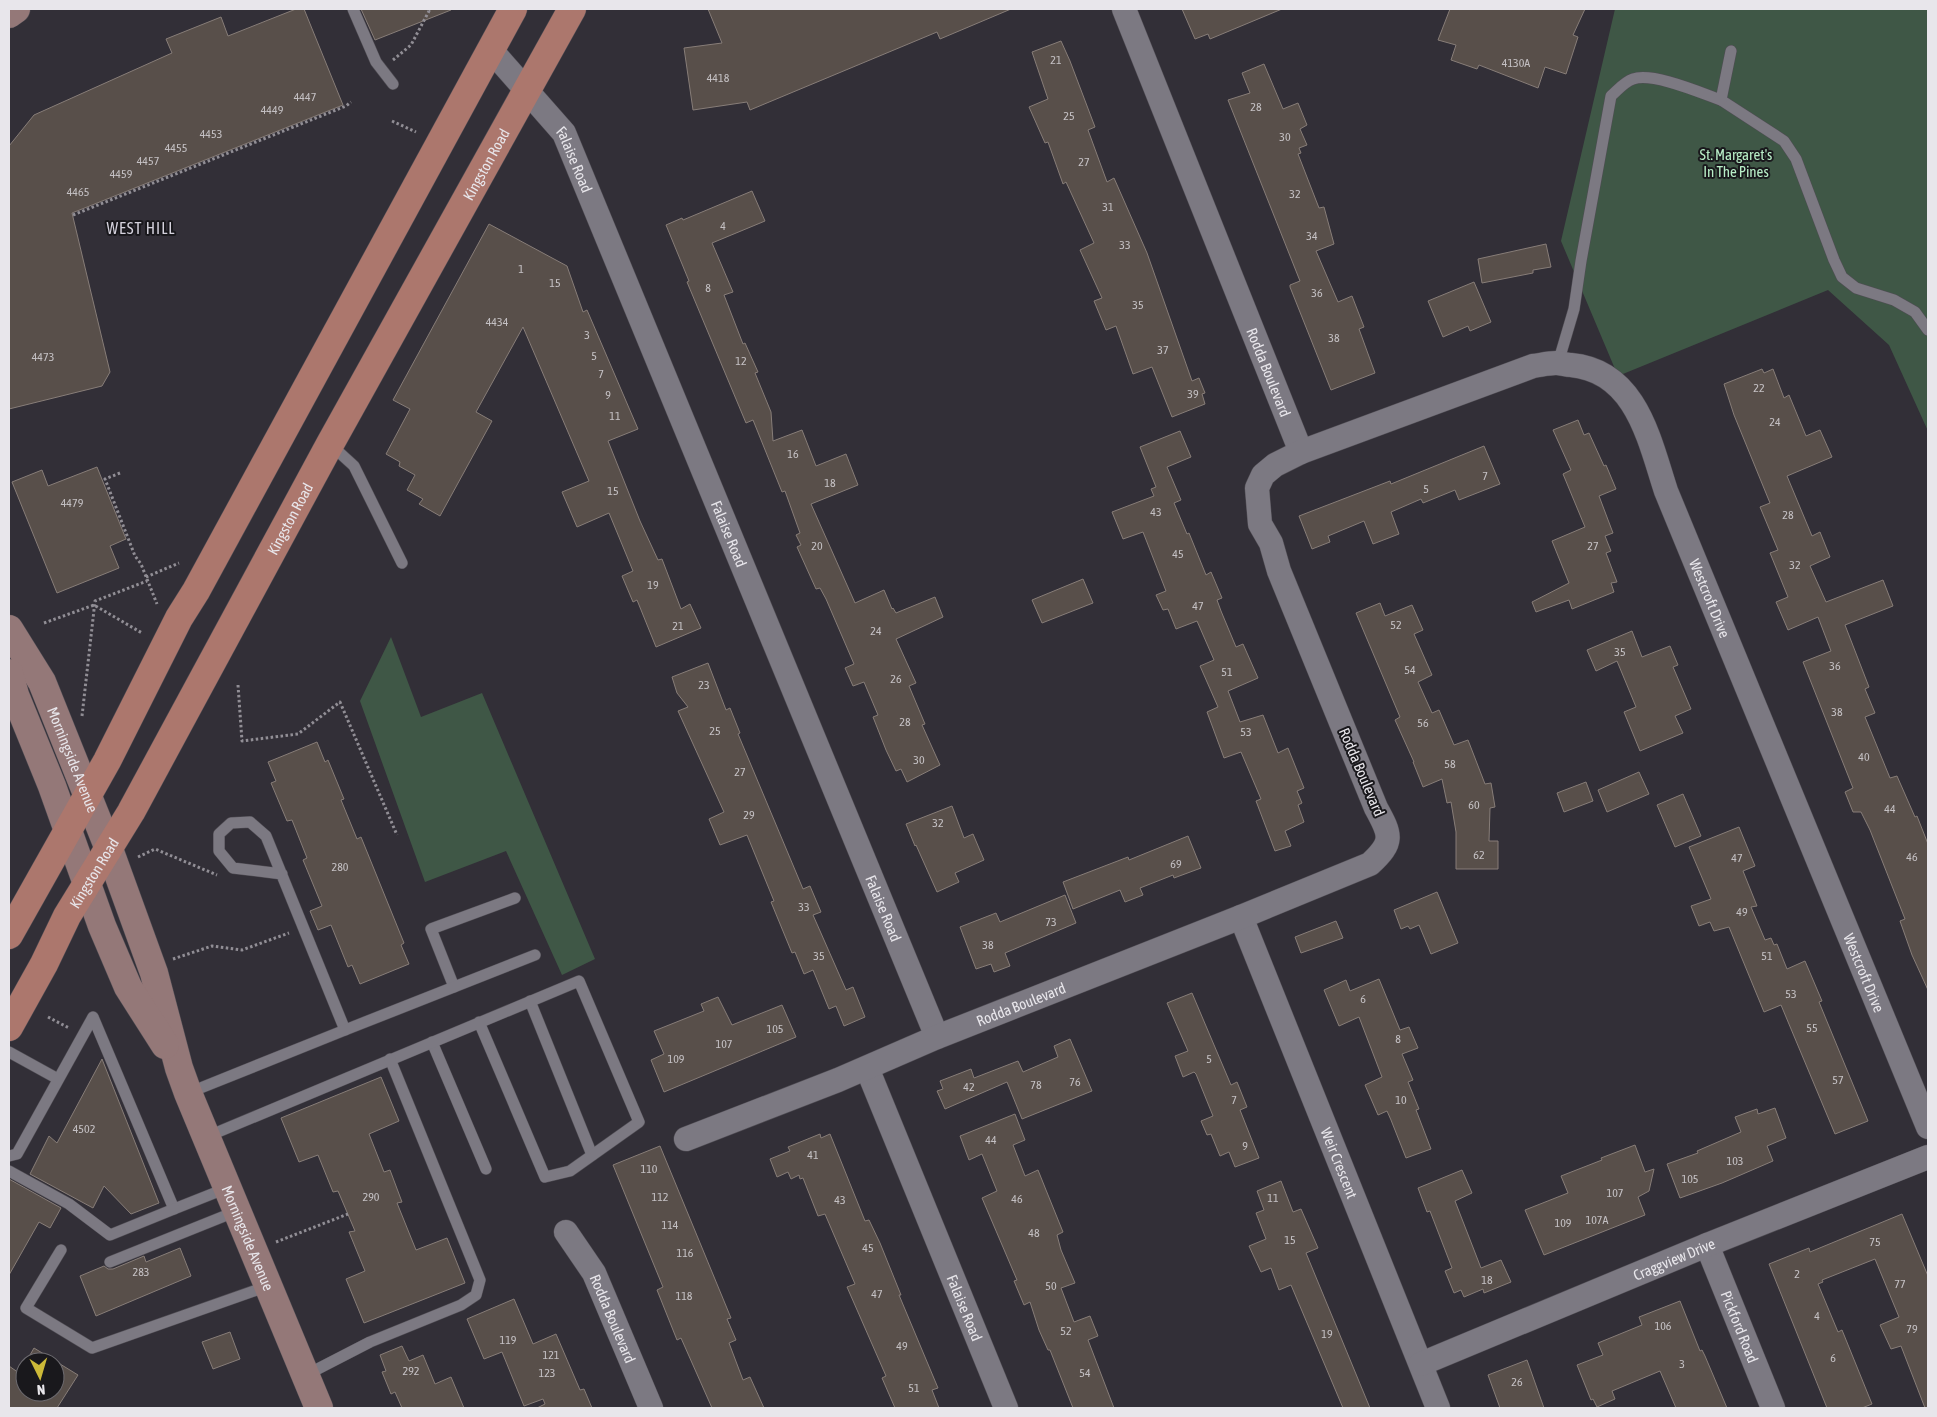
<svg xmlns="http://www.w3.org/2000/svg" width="1937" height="1417" viewBox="0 0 1937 1417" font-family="'Asap Condensed',sans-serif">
<rect width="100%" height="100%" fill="#322f37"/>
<!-- green -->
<g fill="#3f5746">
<polygon points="1615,9 1928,9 1928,431 1889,345 1828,290 1618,376 1561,241"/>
<polygon points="391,637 421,717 482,693 595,959 562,975 506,851 425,882 360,701"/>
</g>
<!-- building -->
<g fill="#584f4a" stroke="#877d78">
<polygon points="296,9 304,9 343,105 72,213 110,372 102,386 9,409 9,146 34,115 172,53 166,39 221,17 228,36"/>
<polygon points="361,9 451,9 451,10 375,40"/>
<polygon points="708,9 1011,9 940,39 937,32 750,110 747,102 693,110 684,48 722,43"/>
<polygon points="1182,9 1282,9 1210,39 1208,34 1195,39"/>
<polygon points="1450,9 1585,9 1573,35 1578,37 1566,74 1545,67 1538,88 1479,65 1477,69 1451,60 1456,45 1438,40"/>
<polygon points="1061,41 1070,61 1095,127 1088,130 1107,182 1114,178 1147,253 1192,381 1199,378 1205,393 1202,394 1205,404 1172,417 1152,367 1133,374 1116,326 1106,330 1094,301 1102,298 1080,250 1094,243 1066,182 1063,184 1048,142 1045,143 1029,107 1048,99 1032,52"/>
<polygon points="1264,64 1283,109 1298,103 1307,125 1300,129 1307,145 1299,148 1301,153 1298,154 1319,208 1324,207 1334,244 1316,251 1338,302 1352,296 1364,327 1359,329 1375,373 1331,390 1290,287 1290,285 1300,281 1228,100 1250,93 1242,73"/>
<polygon points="752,191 765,221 712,243 733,292 724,295 743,344 745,343 758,372 755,373 771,412 773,441 802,430 816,466 846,454 858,485 811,504 855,603 884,590 892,609 893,608 896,613 935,597 943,617 896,639 916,683 909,686 925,724 922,725 940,765 907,782 901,769 896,771 886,750 873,717 878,715 864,682 853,686 845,668 854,664 826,599 820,588 816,589 797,547 801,545 796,535 800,533 785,491 782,492 753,420 746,423 687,282 689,281 666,225 682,218 683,220"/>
<polygon points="489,224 567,266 583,312 587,310 638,429 608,441 640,521 658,560 662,559 681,609 690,604 701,628 656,647 637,600 633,602 622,576 633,571 609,513 577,527 562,492 589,481 523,327 476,412 492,421 440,516 419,504 423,499 407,490 415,475 399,466 400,462 386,454 410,409 393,400"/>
<polygon points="1546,244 1551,267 1533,270 1533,273 1482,283 1478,259"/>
<polygon points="1474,282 1491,322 1470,331 1468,326 1443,337 1428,301"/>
<polygon points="1762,369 1764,373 1773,369 1784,398 1789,395 1806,436 1820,430 1832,457 1787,476 1812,536 1820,532 1830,557 1810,566 1826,602 1883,580 1893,606 1845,625 1869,687 1865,689 1875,713 1865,717 1890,778 1897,776 1915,817 1917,816 1928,844 1928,990 1912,955 1900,921 1905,919 1870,830 1861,812 1853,812 1845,792 1853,788 1803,662 1831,651 1818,617 1788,630 1776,602 1788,597 1770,553 1778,550 1760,507 1770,503 1734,415 1724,384"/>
<polygon points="1578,420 1584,435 1589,433 1604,466 1606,465 1616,489 1599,496 1613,533 1605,536 1611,551 1606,553 1617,582 1611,583 1614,592 1572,609 1569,600 1536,612 1532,602 1569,583 1552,541 1585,527 1563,474 1571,470 1553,430"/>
<polygon points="1180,431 1191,457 1167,467 1181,500 1174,503 1187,534 1189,533 1206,575 1211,572 1222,598 1217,600 1221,611 1236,647 1243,644 1258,678 1228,691 1240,722 1263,715 1278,753 1288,748 1304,788 1297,791 1302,803 1298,805 1304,822 1285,831 1291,846 1275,851 1256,801 1261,799 1241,752 1224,758 1207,712 1218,707 1200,666 1214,660 1197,621 1176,629 1168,609 1163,610 1156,595 1166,591 1143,532 1123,539 1112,512 1154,496 1151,489 1156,487 1140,447"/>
<polygon points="1484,446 1500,484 1459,500 1455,490 1423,503 1421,499 1391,512 1399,534 1373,544 1364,521 1328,536 1330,542 1312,549 1299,516 1390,481 1391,484"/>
<polygon points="97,467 126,539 110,546 119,568 57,593 12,482 42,470 48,486"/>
<polygon points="1083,579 1093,603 1042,623 1032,600"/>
<polygon points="1380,603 1385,616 1412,605 1423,630 1414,634 1432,675 1418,682 1432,713 1439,710 1454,745 1468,740 1485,784 1491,783 1495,807 1490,808 1489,841 1498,841 1498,869 1456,869 1456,832 1451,802 1447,803 1442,779 1423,787 1413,762 1414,762 1395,720 1400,717 1356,613"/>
<polygon points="1632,631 1642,657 1670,646 1678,665 1673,667 1691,709 1675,716 1683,733 1640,751 1624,712 1636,707 1617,661 1596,671 1587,650"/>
<polygon points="708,663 726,710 730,708 740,733 738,734 803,889 810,886 821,912 813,915 846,990 853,987 865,1017 844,1026 836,1006 829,1009 813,970 804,974 795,952 792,953 771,902 774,901 747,835 720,845 709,819 724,812 678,711 688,707 677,693 672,677"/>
<polygon points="317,742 325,762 328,760 344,799 341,800 357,839 361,837 404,943 401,945 409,964 360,984 352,965 348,967 331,925 318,930 310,911 322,906 303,860 307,858 292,820 287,821 271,783 276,781 268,762"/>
<polygon points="1639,772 1649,794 1607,812 1598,790"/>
<polygon points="1586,782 1593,801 1564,812 1557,793"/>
<polygon points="1683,794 1701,836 1675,847 1657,805"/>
<polygon points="952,806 964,838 973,834 984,860 955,873 959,882 937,892 916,845 915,846 906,824"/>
<polygon points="1739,827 1755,866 1743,871 1757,906 1751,907 1765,940 1771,938 1774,945 1777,944 1787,969 1805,961 1822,1001 1819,1002 1868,1121 1835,1134 1781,1005 1764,1012 1729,927 1714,931 1710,922 1699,926 1691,906 1711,899 1689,847"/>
<polygon points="1188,836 1201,868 1174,878 1173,875 1140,888 1143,895 1125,902 1120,890 1073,909 1063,882 1128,857 1129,860"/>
<polygon points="1437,892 1458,943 1431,954 1419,925 1410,929 1408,926 1401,929 1394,910"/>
<polygon points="1065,895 1076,923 1005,953 1010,966 994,972 991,964 976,969 960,927 996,913 1000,922"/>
<polygon points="1336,921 1343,938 1301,953 1295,937"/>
<polygon points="1379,979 1400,1030 1409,1027 1418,1048 1402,1054 1413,1080 1408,1082 1419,1109 1416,1110 1431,1149 1406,1158 1391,1120 1387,1111 1378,1115 1365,1085 1382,1077 1359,1017 1339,1026 1324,990 1346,980 1350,991"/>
<polygon points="1192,993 1231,1085 1237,1082 1247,1107 1240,1110 1259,1158 1235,1167 1229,1152 1220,1156 1211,1134 1207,1135 1201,1121 1213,1116 1196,1074 1194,1072 1183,1077 1175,1056 1188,1051 1167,1003"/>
<polygon points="718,997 732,1025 782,1005 796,1037 664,1092 651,1060 664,1054 654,1031 704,1011 701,1004"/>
<polygon points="1070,1039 1092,1091 1022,1119 1007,1082 945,1109 937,1091 943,1089 940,1081 971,1069 974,1078 1018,1061 1023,1072 1058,1057 1054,1046"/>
<polygon points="102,1059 159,1203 131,1214 104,1186 93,1208 30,1174 49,1136 57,1143"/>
<polygon points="381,1077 399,1121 369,1134 384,1172 390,1170 402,1202 397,1203 416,1250 447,1238 465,1283 364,1323 346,1279 365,1271 349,1232 355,1231 338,1191 333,1192 318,1155 299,1162 281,1118"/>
<polygon points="1775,1108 1786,1138 1767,1146 1773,1161 1722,1183 1680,1198 1667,1164 1698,1153 1697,1151 1741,1132 1735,1117 1757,1109 1758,1114"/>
<polygon points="1015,1114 1025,1140 1013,1145 1025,1176 1038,1170 1046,1190 1063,1232 1057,1235 1061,1250 1075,1283 1061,1288 1074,1322 1090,1316 1098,1336 1088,1340 1114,1408 1073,1408 1050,1350 1048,1350 1039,1330 1030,1302 1024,1305 1014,1281 1017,1280 982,1198 997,1191 982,1154 969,1160 960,1136"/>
<polygon points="820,1134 821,1138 830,1134 865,1221 869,1220 880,1243 901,1295 899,1295 938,1388 932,1390 939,1408 895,1408 882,1378 886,1376 847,1287 855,1284 825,1214 818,1216 803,1178 800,1179 799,1175 791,1179 788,1172 777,1177 770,1159 790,1151 788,1147"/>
<polygon points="1635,1145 1645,1172 1654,1169 1649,1191 1638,1197 1645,1215 1544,1255 1525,1210 1568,1193 1561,1176 1602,1160 1601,1158"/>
<polygon points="660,1146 731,1318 727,1319 736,1340 729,1343 743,1380 750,1377 764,1408 712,1408 681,1338 677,1340 657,1290 663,1287 613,1165"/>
<polygon points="1462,1170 1472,1193 1455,1201 1481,1268 1501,1260 1511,1282 1484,1293 1483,1289 1464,1297 1461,1290 1454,1293 1445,1271 1452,1268 1430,1211 1427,1212 1418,1188"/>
<polygon points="9,1179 61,1208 50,1228 39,1222 9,1275"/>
<polygon points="1281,1181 1293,1212 1301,1209 1318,1248 1306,1253 1370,1408 1343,1408 1291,1285 1279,1290 1271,1268 1261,1272 1249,1246 1266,1239 1256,1213 1264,1210 1257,1191"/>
<polygon points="1902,1214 1928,1276 1928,1408 1925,1408 1901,1346 1891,1349 1880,1325 1899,1317 1875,1259 1822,1280 1823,1282 1818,1284 1838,1332 1842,1330 1872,1404 1862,1408 1827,1408 1769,1264 1809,1248 1810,1252"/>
<polygon points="180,1248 191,1276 96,1316 80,1276 104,1266 108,1269 113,1269 144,1256 146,1262"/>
<polygon points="514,1299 533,1344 556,1334 580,1390 584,1389 592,1408 537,1408 545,1404 543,1399 524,1406 502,1352 484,1359 467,1319"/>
<polygon points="1680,1301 1700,1351 1702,1350 1705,1356 1727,1408 1676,1408 1660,1371 1612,1391 1615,1399 1597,1407 1593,1399 1591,1400 1577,1365 1603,1355 1598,1343 1642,1325 1639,1317"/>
<polygon points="230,1332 240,1359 213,1369 202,1342"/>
<polygon points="402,1346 409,1361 423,1355 435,1384 451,1377 464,1408 402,1408 395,1392 391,1394 382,1372 386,1371 380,1355"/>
<polygon points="34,1348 78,1375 57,1408 9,1408 9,1366 19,1373 25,1363 25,1392 55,1392 55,1362 26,1362"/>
<polygon points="1527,1360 1544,1408 1500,1408 1488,1375"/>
</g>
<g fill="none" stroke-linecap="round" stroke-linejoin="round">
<defs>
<g id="lane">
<polyline points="353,9 376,62 393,84"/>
<polyline points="1721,100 1784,141 1796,159 1834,260 1842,277 1856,288 1894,300 1915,312 1928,330"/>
<path d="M1558,363L1574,309L1581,261L1611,96C1618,90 1624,82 1633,79C1653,72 1701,93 1721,100L1731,51"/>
<polyline points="330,444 354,466 402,563"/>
<polyline points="282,874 233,868 219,851 219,834 231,823 250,822 266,836 345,1030"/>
<polyline points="454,987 431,929 515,898"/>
<polyline points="530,1001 592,1155"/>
<polyline points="432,1042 486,1169"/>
<polyline points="9,1052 58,1079"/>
<polyline points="188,1093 345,1030 535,955"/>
<polyline points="206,1137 579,981 639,1122 570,1171 545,1177 479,1022"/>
<polyline points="9,1156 17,1154 93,1017 174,1209 227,1188"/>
<polyline points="9,1171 69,1204 110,1235 174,1209"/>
<polyline points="61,1250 26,1308 92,1348 268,1286"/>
<polyline points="110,1262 237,1211"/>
<polyline points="306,1375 370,1342 461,1305 476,1295 480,1280 390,1059"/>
</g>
<g id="street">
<path id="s1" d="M1124,9L1301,452"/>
<path id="s2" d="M491,50L564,133L937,1037"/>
<path id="s3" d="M1241,917L1438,1408"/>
<path id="s4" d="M867,1068L1006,1408"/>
<path id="s5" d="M686,1139L838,1080L937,1037L1241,917L1370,864C1394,842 1391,835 1376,808L1279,571L1271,543L1260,524L1257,488L1263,475L1275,465L1301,452L1533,366C1541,365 1548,363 1556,363C1561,363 1566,365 1571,365C1636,371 1649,439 1666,491L1928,1127"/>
<path id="s6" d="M566,1232L594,1273L651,1408"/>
<path id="s7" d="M1707,1245L1773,1408"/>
<path id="s8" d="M1421,1364L1707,1245L1928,1157"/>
</g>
<g id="secondary">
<polyline points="9,14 16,9"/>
<path id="s9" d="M9,629L42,682L109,849L154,973L179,1068L188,1093L319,1408"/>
<polyline points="9,673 15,695 52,786 102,926 128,987 165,1045"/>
</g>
<g id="primary">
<polyline points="9,935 107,761 179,618 196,591 513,9"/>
<path id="s10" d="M9,1027L44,964L67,916L131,812L330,444L572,9"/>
</g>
</defs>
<!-- lane casing -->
<use href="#lane" stroke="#504d54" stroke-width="12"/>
<!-- street casing -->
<use href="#street" stroke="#504d54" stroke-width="25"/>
<!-- secondary casing -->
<use href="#secondary" stroke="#504d54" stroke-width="29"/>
<!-- primary casing -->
<use href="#primary" stroke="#504d54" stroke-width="29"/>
<!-- path -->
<g stroke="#918e95" stroke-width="3" stroke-dasharray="2.5 2.5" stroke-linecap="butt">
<polyline points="393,60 411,45 429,11 427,9"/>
<polyline points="392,121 416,132"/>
<polyline points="73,215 346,106 351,102"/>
<polyline points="120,473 105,479 135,556 141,564 157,604"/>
<polyline points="146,577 179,563"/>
<polyline points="44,623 94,605 142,633"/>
<polyline points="238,685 242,741 298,734 340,702 397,835"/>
<polyline points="82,716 95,601 147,581"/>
<polyline points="138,857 155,849 217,875"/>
<polyline points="173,959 212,946 242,950 289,933"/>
<polyline points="48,1017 69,1028"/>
<polyline points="276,1242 348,1214"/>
</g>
<!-- lane -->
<use href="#lane" stroke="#7c7982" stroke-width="11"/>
<!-- street -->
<use href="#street" stroke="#7c7982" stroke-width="24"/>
<!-- secondary -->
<use href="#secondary" stroke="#947878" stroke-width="28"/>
<!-- primary -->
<use href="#primary" stroke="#ac776d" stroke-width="28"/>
</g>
<g text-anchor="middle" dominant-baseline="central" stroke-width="4" stroke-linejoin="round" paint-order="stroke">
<!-- number labels -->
<g font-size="12" fill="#c4c0c3">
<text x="1056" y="60">21</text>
<text x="1516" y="63">4130A</text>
<text x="718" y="78">4418</text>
<text x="305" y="97">4447</text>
<text x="1256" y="107">28</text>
<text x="272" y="110">4449</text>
<text x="1069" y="116">25</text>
<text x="211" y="134">4453</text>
<text x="1285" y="137">30</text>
<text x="176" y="148">4455</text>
<text x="148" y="161">4457</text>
<text x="1084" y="162">27</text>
<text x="121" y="174">4459</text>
<text x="78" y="192">4465</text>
<text x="1295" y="194">32</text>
<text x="1108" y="207">31</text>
<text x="723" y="226">4</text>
<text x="1312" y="236">34</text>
<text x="1125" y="245">33</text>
<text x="521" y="269">1</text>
<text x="555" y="283">15</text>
<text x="708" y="288">8</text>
<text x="1317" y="293">36</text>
<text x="1138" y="305">35</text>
<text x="497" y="322">4434</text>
<text x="587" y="335">3</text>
<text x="1334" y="338">38</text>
<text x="1163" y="350">37</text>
<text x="594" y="356">5</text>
<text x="43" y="357">4473</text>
<text x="741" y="361">12</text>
<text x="601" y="374">7</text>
<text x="1759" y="388">22</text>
<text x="1193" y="394">39</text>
<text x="608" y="395">9</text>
<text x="615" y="416">11</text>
<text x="1775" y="422">24</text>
<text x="793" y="454">16</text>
<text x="1485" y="476">7</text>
<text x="830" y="483">18</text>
<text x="1426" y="489">5</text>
<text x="613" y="491">15</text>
<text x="72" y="503">4479</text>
<text x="1156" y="512">43</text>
<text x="1788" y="515">28</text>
<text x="817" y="546">20</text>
<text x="1593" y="546">27</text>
<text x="1178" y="554">45</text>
<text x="1795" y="565">32</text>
<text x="653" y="585">19</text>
<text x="1198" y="606">47</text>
<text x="1396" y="625">52</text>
<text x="678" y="626">21</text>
<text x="876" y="631">24</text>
<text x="1620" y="652">35</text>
<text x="1835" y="666">36</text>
<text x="1410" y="670">54</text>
<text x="1227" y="672">51</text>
<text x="896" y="679">26</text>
<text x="704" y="685">23</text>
<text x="1837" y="712">38</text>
<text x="905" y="722">28</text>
<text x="1423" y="723">56</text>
<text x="715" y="731">25</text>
<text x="1246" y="732">53</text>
<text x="1864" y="757">40</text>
<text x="919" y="760">30</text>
<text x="1450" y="764">58</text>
<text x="740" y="772">27</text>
<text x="1474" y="805">60</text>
<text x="1890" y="809">44</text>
<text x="749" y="815">29</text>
<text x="938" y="823">32</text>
<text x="1479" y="855">62</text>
<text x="1912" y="857">46</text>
<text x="1737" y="858">47</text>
<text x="1176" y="864">69</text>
<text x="340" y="867">280</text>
<text x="804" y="907">33</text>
<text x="1742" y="912">49</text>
<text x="1051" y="922">73</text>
<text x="988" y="945">38</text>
<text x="819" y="956">35</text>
<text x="1767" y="956">51</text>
<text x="1791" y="994">53</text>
<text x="1363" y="999">6</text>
<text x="1812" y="1028">55</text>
<text x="775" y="1029">105</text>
<text x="1398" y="1039">8</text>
<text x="724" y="1044">107</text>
<text x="676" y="1059">109</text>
<text x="1209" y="1059">5</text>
<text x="1838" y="1080">57</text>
<text x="1075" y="1082">76</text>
<text x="1036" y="1085">78</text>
<text x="969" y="1087">42</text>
<text x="1234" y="1100">7</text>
<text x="1401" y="1100">10</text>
<text x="84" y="1129">4502</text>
<text x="991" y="1140">44</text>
<text x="1245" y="1146">9</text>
<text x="813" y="1155">41</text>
<text x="1735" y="1161">103</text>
<text x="649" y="1169">110</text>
<text x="1690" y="1179">105</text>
<text x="1615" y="1193">107</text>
<text x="371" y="1197">290</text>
<text x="660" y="1197">112</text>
<text x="1273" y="1198">11</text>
<text x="1017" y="1199">46</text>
<text x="840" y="1200">43</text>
<text x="1597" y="1220">107A</text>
<text x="1563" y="1223">109</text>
<text x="670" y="1225">114</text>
<text x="1034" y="1233">48</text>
<text x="1290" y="1240">15</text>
<text x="1875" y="1242">75</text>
<text x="868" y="1248">45</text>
<text x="685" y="1253">116</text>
<text x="141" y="1272">283</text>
<text x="1797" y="1274">2</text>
<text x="1487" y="1280">18</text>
<text x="1900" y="1284">77</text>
<text x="1051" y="1286">50</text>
<text x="877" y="1294">47</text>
<text x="684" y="1296">118</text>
<text x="1817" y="1316">4</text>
<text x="1663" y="1326">106</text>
<text x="1912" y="1329">79</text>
<text x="1066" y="1331">52</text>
<text x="1327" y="1334">19</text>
<text x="508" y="1340">119</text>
<text x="902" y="1346">49</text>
<text x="551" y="1355">121</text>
<text x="1833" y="1358">6</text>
<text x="1682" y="1364">3</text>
<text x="411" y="1371">292</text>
<text x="547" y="1373">123</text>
<text x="1085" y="1373">54</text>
<text x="1517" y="1382">26</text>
<text x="914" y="1388">51</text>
</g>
<!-- park labels -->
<g font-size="15" fill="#b8eec7" stroke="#19181c">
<text x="1736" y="154">St. Margaret's<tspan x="1736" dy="17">In The Pines</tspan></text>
</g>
<!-- street labels -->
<g font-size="15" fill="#e8e6eb" stroke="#19181c">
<text stroke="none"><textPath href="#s2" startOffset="139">Falaise Road</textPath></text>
<text stroke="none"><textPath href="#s10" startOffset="986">Kingston Road</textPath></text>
<text stroke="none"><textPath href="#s1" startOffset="391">Rodda Boulevard</textPath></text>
<text stroke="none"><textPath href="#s10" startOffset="581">Kingston Road</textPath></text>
<text stroke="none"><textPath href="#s2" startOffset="544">Falaise Road</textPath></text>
<text stroke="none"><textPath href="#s5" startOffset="1775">Westcroft Drive</textPath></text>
<text stroke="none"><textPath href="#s9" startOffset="146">Morningside Avenue</textPath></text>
<text transform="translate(1362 772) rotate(67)">Rodda Boulevard</text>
<text stroke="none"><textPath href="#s10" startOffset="176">Kingston Road</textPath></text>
<text stroke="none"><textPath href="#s2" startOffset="949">Falaise Road</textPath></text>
<text stroke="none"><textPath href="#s5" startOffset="2180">Westcroft Drive</textPath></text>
<text stroke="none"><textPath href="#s5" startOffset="361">Rodda Boulevard</textPath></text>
<text stroke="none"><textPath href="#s3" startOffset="265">Weir Crescent</textPath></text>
<text stroke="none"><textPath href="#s9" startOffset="656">Morningside Avenue</textPath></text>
<text stroke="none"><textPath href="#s8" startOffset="274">Craggview Drive</textPath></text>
<text stroke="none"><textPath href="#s4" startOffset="259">Falaise Road</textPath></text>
<text stroke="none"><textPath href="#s6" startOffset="99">Rodda Boulevard</textPath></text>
<text stroke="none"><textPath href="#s7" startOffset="88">Pickford Road</textPath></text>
</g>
<!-- neighbourhood labels -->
<g font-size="16" letter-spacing="1" fill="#d5d2dd" stroke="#19181c">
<text x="141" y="228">WEST HILL</text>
</g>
</g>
<!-- border -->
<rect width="1937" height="1417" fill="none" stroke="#e8e6eb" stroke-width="20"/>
<!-- north arrow -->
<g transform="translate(40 1377) rotate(175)"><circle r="24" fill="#19181c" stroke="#6c6a6f"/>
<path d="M0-4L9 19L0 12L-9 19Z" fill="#ccb938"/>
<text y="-8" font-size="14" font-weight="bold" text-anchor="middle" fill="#e8e6eb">N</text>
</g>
</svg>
